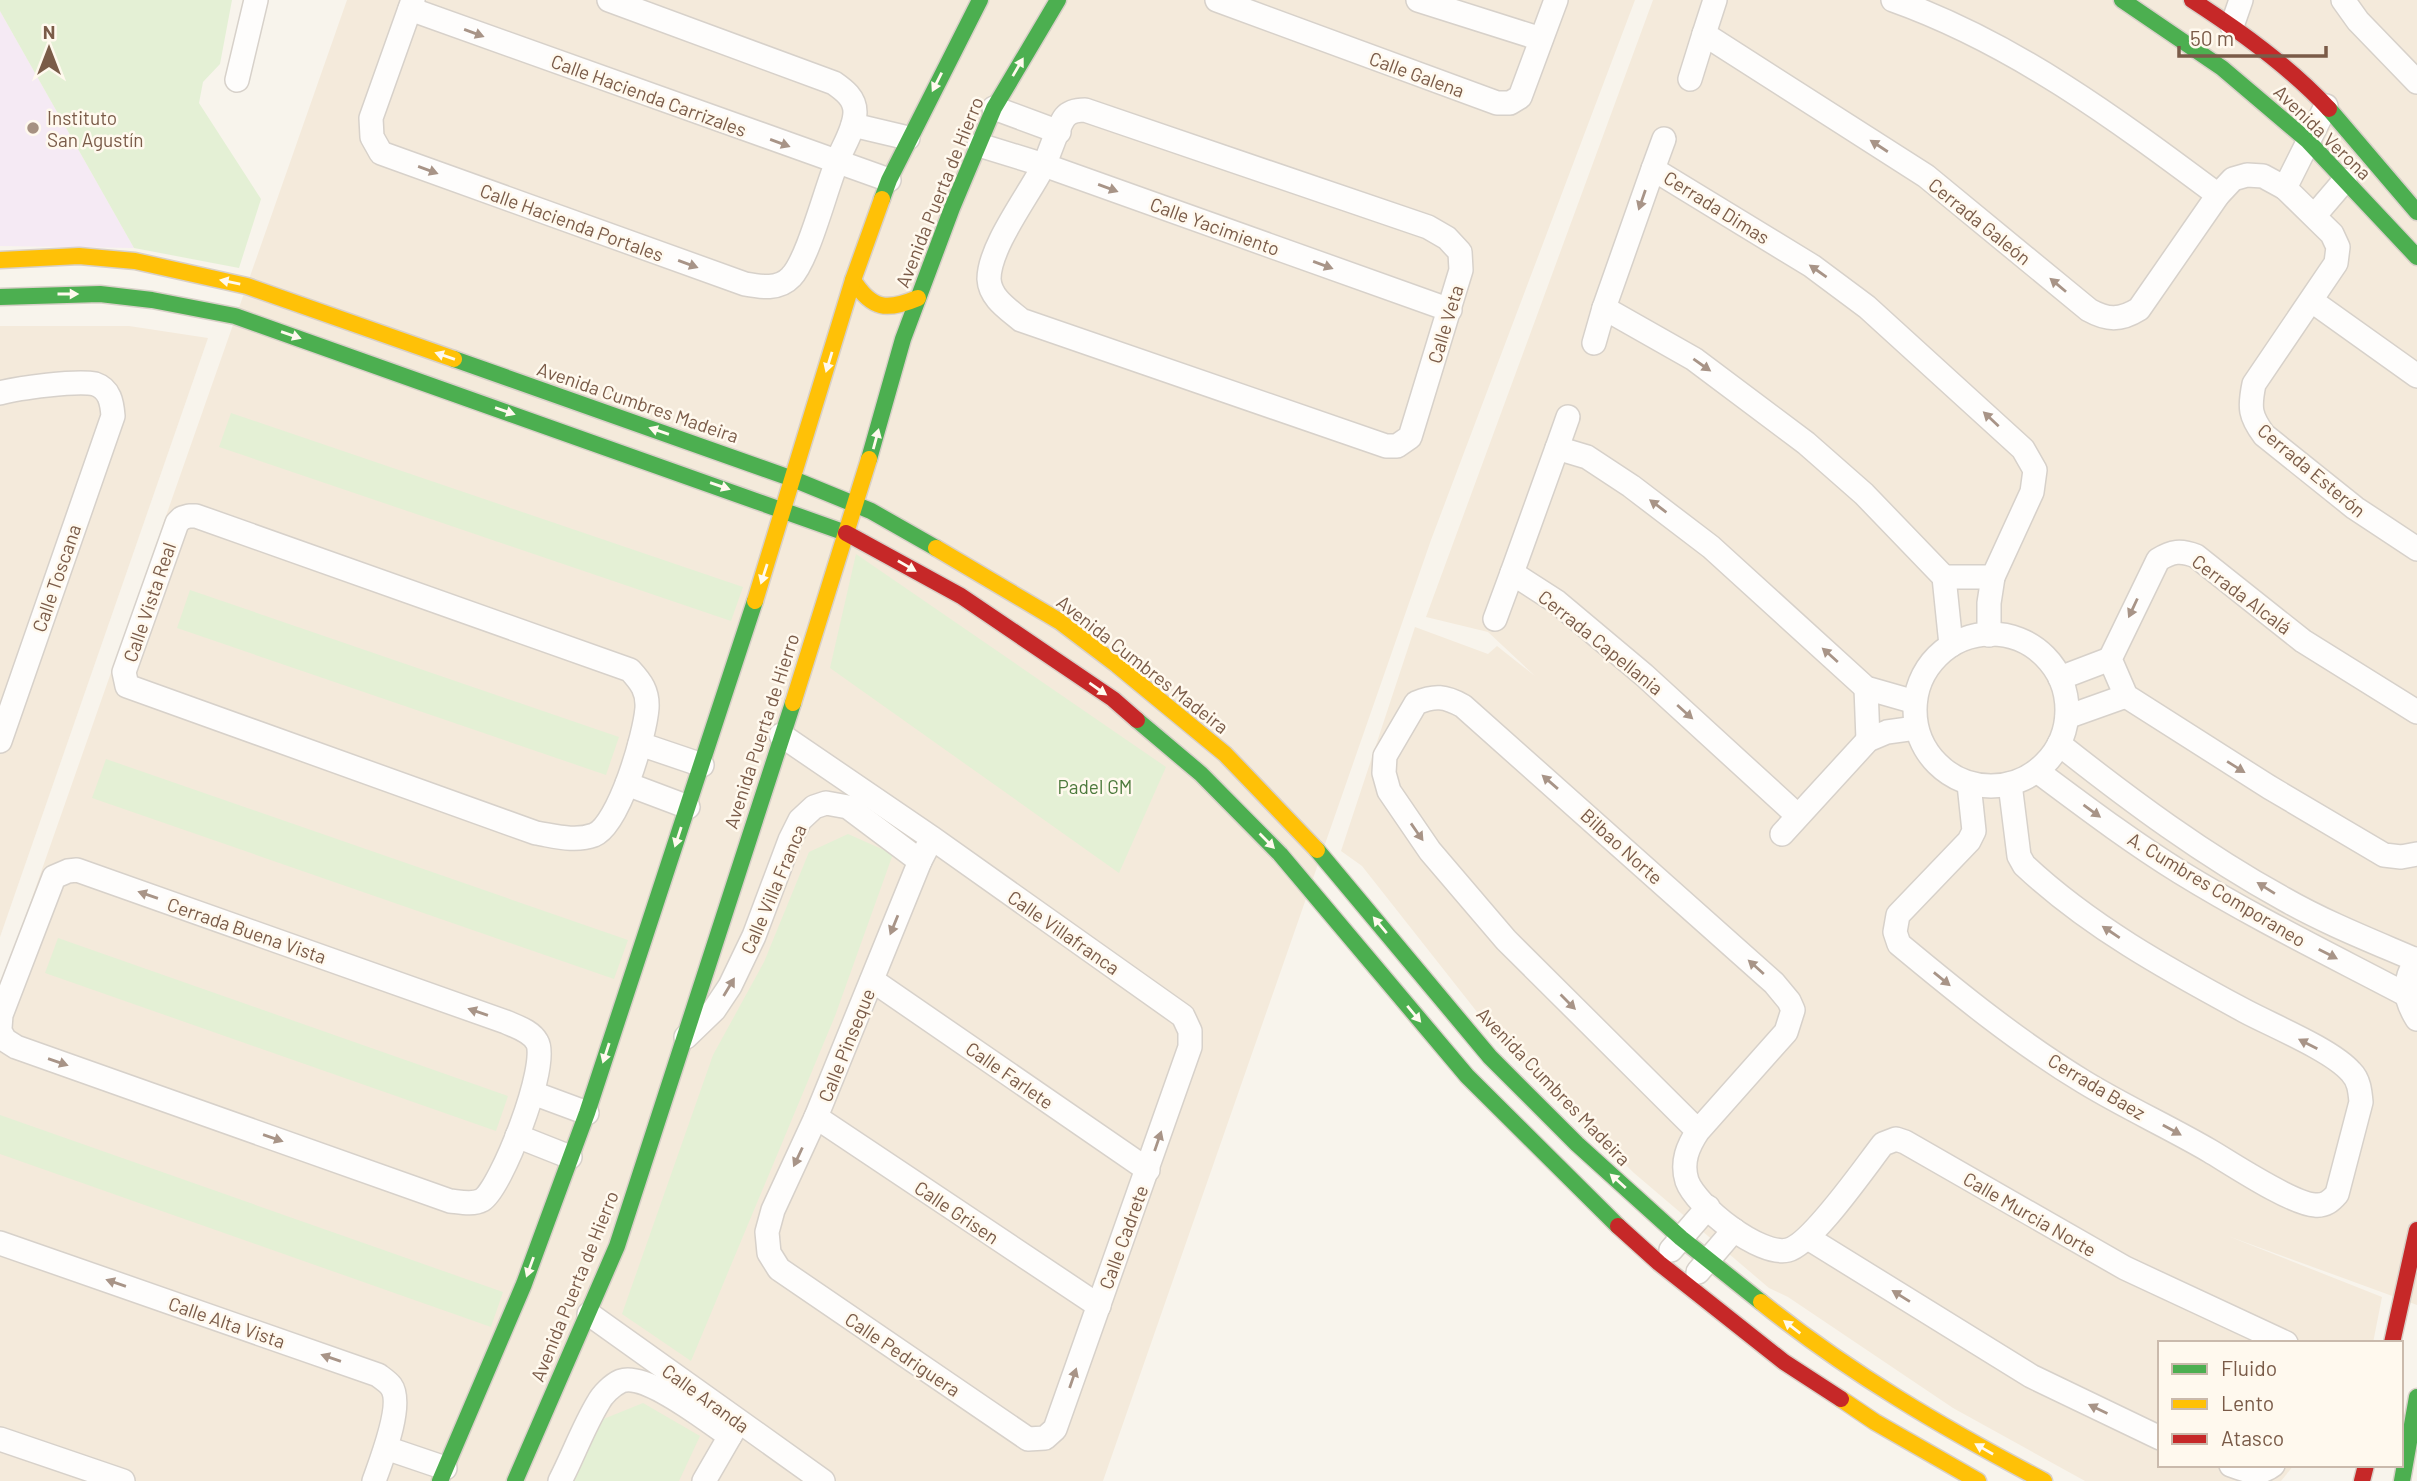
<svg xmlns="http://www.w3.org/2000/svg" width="2417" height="1481" viewBox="0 0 2417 1481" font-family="Barlow,sans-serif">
<rect width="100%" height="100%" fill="#f8f4ec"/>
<!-- residential -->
<g fill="#f4eadb">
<polygon points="347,0 1635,0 1431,540 1103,1481 0,1481 0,989"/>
<polygon points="1653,0 2417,0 2417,1305 2228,1236 2382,1297 2373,1343 2160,1343 2160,1465 2294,1465 2281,1481 2085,1481 1953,1408 1788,1297 1769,1288 1634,1173 1496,1036 1362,866 1341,851 1415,627 1488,654 1497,646 1535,676 1488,632 1426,617"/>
<polygon points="0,326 129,326 208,338 0,937"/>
</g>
<!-- education -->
<polygon fill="#f5eaf4" points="0,11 134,248 0,246"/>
<!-- green -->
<g fill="#e4f0d5">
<polygon points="0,0 232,0 220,64 203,82 199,103 261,199 239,268 134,248 0,11"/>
<polygon points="231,413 743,587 731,621 219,447"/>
<polygon points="856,554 1166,767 1119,873 830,668"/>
<polygon points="190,590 619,737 606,775 177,628"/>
<polygon points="106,759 628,940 614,979 92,798"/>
<polygon points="848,834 893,854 835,1016 691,1361 622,1314 713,1055 764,962 809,852"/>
<polygon points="58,938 508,1096 496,1131 45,973"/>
<polygon points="0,1115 503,1292 491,1327 0,1154"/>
<polygon points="643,1403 700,1436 679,1481 571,1481 601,1420"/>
</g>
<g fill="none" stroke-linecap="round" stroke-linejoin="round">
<defs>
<g id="street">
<path d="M413,0L371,118L372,137L381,153L745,284C761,287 779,290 791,277C808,260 826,188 837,162C843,146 855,129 855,112C855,98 844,90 834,83L609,0"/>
<polyline points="1217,0 1497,103 1510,103 1520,97 1556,0"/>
<polyline points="1418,0 1541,39"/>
<path d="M1715,0L1704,34L1926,176L2089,310C2107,320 2120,321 2139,309L2218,195L2233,179L2247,175L2263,176L2285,188L2332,234L2338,247L2336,263L2254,384C2249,408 2250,416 2264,435L2355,508L2417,549"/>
<path d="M1893,0C2014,43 2116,119 2218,195"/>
<polyline points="2343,0 2358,21 2417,82"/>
<polyline points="410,9 889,180"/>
<polyline points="2232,26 2241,0"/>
<polyline points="1690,79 1704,34"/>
<polyline points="237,80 256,0"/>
<polyline points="994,108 1059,132"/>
<path d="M1085,110L1428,227L1447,238L1460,252L1461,270L1410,437L1397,446H1386L1021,320C1008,309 990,298 989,279C989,247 1028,196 1043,167C1050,154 1057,127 1065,117C1070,111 1078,110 1085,110Z"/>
<polyline points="853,125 908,138"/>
<polyline points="979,145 1044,165 1450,310"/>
<polyline points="1653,169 1664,139"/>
<polyline points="2285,188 2326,106"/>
<polyline points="2315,215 2345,180"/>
<polyline points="2312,301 2417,376"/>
<polyline points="1594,343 1604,308"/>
<path d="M0,393C18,388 77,380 95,384C110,389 112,403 113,416L0,741"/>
<polyline points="1557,448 1568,417"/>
<path d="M189,516H196L630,670C641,682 648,691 647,708C645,735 619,825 594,835C575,842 555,836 536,833L127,686L124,672L177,523L182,518Z"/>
<polyline points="1944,577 1993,577"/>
<polyline points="1495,619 1512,573"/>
<circle cx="1991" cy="710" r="76"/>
<polyline points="1951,645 1944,577 1864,494 1806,443 1694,359 1604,308 1653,169 1812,266 1867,307 2023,449 2035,470 2032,492 1993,577 1989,603 1989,635"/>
<polyline points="2060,678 2110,659"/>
<polyline points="1866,688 1868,740"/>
<path d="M2417,712L2303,641L2196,556C2181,550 2172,551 2158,560L2110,659L2126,696L2269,787L2384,855L2401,857L2417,854"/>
<polyline points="2067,717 2126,696"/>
<polyline points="781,735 932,838 1183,1016 1190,1031 1190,1047 1055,1429 1045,1438 1028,1439 779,1269 769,1253 767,1232 773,1210 816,1117 920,861 932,838"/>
<polyline points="640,744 702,765"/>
<path d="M2059,744C2131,801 2204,855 2284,899C2326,923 2372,941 2416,960"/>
<path d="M2037,771C2084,806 2130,841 2180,872C2253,917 2329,954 2405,994"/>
<polyline points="627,784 688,807"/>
<path d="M1969,784L1974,831L1969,841L1898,915L1895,932L1899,944C1958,993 2018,1042 2084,1082C2125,1107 2169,1127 2210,1151C2232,1164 2292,1204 2315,1205C2325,1206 2331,1201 2337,1194L2361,1102C2360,1091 2359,1080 2351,1072C2332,1050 2273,1026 2245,1011C2167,969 2089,926 2024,865L2019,856L2010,784"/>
<polyline points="1797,815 1644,675 1557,602 1512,573 1557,448 1587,457 1631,486 1711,547 1866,688 1915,702"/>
<polyline points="1782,834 1868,740 1887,732 1916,728"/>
<path d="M2417,959C2403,981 2403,997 2417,1019"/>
<polyline points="872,980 1148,1170"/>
<path d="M0,1028L1,1015L54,877L68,871L77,870L506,1022C517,1027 531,1031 537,1042C550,1063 501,1189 482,1200C473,1205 460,1202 450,1201L16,1047L5,1040L0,1031"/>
<polyline points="686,1037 714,1010 730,986 754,936 790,840 800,820 814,807 826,803 848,807 920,861"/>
<polyline points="533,1093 587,1113"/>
<polyline points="816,1117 1099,1306"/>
<path d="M1698,1131L1506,940L1430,851L1389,791L1384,773L1385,756L1416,703C1435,695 1445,696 1463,706L1774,983L1789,1001L1793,1010L1786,1032L1698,1131C1688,1146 1681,1162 1687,1181C1696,1206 1760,1257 1788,1250C1812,1244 1865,1167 1883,1144L1896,1139L1905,1142L2125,1268L2286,1343"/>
<polyline points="517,1136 570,1157"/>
<polyline points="1808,1238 2031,1376 2160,1438"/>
<path d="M0,1243L378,1375C382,1378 388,1382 391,1386C404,1404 381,1461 374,1481"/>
<polyline points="1671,1250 1708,1207"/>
<polyline points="1698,1272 1734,1230"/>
<polyline points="589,1314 823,1481"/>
<polyline points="0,1439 123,1481"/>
<polyline points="386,1448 445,1468"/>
<path d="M2231,1465C2247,1471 2259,1476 2273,1465"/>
<path d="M560,1481C573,1456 583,1428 598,1403C602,1395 612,1385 621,1381C647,1372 708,1422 730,1436"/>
<polyline points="704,1481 737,1424"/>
</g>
<g id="fast">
<polyline points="2122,0 2222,68 2308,141 2417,257"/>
<polyline points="2329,109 2417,212"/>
<polyline points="882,199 889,180 980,0"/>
<polyline points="0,297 100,294 152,300 235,316 846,533"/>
<polyline points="454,359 793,479 871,511 936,548"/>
<polyline points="869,459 903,339 952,208 994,108 1058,0"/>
<polyline points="1137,720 1201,774 1280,854 1467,1076 1618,1226"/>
<polyline points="1317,850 1490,1057 1577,1144 1681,1238 1761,1302"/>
<polyline points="440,1481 524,1284 587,1113 755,601"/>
<polyline points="515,1481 617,1246 793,703"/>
<polyline points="2402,1481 2417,1397"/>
</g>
<g id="slow">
<polyline points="0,260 79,256 135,261 247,286 454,359"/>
<path d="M853,280C872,310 887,311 918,298"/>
<polyline points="936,548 1059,621 1117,665 1225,754 1317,850"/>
<polyline points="755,601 853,280 882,199"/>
<polyline points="793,703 869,459"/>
<path d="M1761,1302C1848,1372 1945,1429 2044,1481"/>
<polyline points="1841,1399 1875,1422 1978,1481"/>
</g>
<g id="jam">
<path d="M2192,0C2240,31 2289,66 2329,109"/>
<polyline points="846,533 961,596 1113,699 1137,720"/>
<polyline points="1618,1226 1659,1263 1784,1362 1841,1399"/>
<polyline points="2392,1343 2417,1230"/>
<polyline points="2362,1481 2366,1465"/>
</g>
</defs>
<!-- street casing -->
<use href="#street" stroke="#d7d1ca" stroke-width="26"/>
<!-- fast casing -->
<use href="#fast" stroke="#d8d0c8" stroke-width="19"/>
<!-- slow casing -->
<use href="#slow" stroke="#d8d0c8" stroke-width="19"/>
<!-- jam casing -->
<use href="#jam" stroke="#d8d0c8" stroke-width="19"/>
<!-- street -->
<use href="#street" stroke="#fefdfc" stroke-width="23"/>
<!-- fast -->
<use href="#fast" stroke="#4caf50" stroke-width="16"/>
<!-- slow -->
<use href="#slow" stroke="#ffc107" stroke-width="16"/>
<!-- jam -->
<use href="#jam" stroke="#c62828" stroke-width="16"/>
</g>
<!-- one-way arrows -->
<defs><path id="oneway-solid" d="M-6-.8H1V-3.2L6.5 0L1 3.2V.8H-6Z" transform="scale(1.75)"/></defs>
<g fill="#a89487">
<use href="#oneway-solid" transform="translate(474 33) rotate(20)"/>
<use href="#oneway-solid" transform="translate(780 143) rotate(20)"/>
<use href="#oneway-solid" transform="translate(1879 146) rotate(-147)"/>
<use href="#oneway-solid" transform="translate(428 170) rotate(20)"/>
<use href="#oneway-solid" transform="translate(1108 188) rotate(20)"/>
<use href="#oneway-solid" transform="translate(1642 200) rotate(109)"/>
<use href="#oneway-solid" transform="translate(688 264) rotate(20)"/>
<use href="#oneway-solid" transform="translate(1323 265) rotate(20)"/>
<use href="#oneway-solid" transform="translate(1818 271) rotate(-145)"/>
<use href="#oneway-solid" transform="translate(2058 285) rotate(-140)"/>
<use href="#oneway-solid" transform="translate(1702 365) rotate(35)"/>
<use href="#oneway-solid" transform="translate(1991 419) rotate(-137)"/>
<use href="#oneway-solid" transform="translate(1658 506) rotate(-143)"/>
<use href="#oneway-solid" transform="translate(2133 608) rotate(115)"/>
<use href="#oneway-solid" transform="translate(1830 655) rotate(-138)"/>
<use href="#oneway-solid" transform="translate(1685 712) rotate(42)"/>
<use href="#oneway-solid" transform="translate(2236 767) rotate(32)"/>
<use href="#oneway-solid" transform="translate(1550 782) rotate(-139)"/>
<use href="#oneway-solid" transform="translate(2092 811) rotate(36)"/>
<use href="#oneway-solid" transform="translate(1417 832) rotate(55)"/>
<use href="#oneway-solid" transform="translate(2266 888) rotate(-148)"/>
<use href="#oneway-solid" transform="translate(148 895) rotate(-161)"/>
<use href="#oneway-solid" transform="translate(894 925) rotate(112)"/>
<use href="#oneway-solid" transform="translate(2111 932) rotate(-146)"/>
<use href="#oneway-solid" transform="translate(2328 954) rotate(27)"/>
<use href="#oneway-solid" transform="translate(1756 967) rotate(-138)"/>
<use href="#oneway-solid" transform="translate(1942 979) rotate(39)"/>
<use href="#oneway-solid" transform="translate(729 987) rotate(-59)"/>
<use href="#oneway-solid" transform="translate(1568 1002) rotate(45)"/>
<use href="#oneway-solid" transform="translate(478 1012) rotate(-161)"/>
<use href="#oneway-solid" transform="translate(2308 1044) rotate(-153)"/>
<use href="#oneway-solid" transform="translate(58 1062) rotate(19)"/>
<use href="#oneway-solid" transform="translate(2172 1130) rotate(29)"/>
<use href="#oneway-solid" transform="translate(273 1138) rotate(19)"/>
<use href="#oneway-solid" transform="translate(1158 1141) rotate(-71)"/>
<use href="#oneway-solid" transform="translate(798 1157) rotate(115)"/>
<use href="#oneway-solid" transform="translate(116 1283) rotate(-161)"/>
<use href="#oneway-solid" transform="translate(1901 1296) rotate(-148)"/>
<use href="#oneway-solid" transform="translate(331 1358) rotate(-161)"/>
<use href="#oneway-solid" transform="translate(1073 1378) rotate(-71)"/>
<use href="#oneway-solid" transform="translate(2098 1409) rotate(-154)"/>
</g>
<g fill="#fff9ee">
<use href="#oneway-solid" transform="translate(1018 67) rotate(-60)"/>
<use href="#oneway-solid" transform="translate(937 82) rotate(117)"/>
<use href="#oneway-solid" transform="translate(230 282) rotate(-168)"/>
<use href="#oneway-solid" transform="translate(68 294)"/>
<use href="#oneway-solid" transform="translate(291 335) rotate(19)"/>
<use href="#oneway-solid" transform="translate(445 356) rotate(-161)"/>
<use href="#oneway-solid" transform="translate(829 362) rotate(107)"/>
<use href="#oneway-solid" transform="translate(505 411) rotate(19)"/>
<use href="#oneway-solid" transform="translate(659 431) rotate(-161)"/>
<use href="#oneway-solid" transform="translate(876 439) rotate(-75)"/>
<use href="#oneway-solid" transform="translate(720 486) rotate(19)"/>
<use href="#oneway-solid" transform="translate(907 566) rotate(30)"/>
<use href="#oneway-solid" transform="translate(764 574) rotate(108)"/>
<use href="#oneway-solid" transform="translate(1098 689) rotate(35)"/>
<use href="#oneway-solid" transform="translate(678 837) rotate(108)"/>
<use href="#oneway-solid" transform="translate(1267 841) rotate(45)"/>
<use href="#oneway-solid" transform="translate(1380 925) rotate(-130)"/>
<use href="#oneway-solid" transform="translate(1414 1014) rotate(50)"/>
<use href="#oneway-solid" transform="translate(606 1053) rotate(108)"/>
<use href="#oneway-solid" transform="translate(1618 1181) rotate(-138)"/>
<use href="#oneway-solid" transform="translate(530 1267) rotate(110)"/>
<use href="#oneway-solid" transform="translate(1792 1327) rotate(-142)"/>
<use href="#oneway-solid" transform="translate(1984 1449) rotate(-150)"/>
</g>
<!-- markers -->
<circle fill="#a69181" stroke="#fff9ee" stroke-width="2.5" cx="33" cy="128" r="7"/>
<g text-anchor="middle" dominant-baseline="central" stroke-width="5" stroke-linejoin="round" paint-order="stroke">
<!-- street labels -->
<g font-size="19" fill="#7a5b48" stroke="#fff9ee">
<text transform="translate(1417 74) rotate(20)">Calle Galena</text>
<text transform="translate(649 95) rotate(20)">Calle Hacienda Carrizales</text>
<text transform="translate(2323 132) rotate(44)">Avenida Verona</text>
<text transform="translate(939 192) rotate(-68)">Avenida Puerta de Hierro</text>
<text transform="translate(1717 207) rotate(32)">Cerrada Dimas</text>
<text transform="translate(1980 221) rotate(39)">Cerrada Galeón</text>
<text transform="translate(572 222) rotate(20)">Calle Hacienda Portales</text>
<text transform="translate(1215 226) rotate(20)">Calle Yacimiento</text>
<text transform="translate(1445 324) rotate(-73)">Calle Veta</text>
<text transform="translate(638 402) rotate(19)">Avenida Cumbres Madeira</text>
<text transform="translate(2312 470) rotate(40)">Cerrada Esterón</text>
<text transform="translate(56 578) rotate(-71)">Calle Toscana</text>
<text transform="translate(2242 594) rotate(37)">Cerrada Alcalá</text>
<text transform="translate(149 602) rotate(-71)">Calle Vista Real</text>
<text transform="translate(1601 642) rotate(39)">Cerrada Capellania</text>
<text transform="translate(1143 664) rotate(38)">Avenida Cumbres Madeira</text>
<text transform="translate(761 731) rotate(-72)">Avenida Puerta de Hierro</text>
<text transform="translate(1622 846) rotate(42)">Bilbao Norte</text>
<text transform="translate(773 889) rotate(-67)">Calle Villa Franca</text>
<text transform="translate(2217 889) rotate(31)">A. Cumbres Comporaneo</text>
<text transform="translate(247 930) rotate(19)">Cerrada Buena Vista</text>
<text transform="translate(1064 932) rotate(35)">Calle Villafranca</text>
<text transform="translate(846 1045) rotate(-68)">Calle Pinseque</text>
<text transform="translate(1010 1075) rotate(35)">Calle Farlete</text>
<text transform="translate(1554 1086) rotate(46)">Avenida Cumbres Madeira</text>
<text transform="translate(2097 1086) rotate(31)">Cerrada Baez</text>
<text transform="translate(957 1212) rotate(34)">Calle Grisen</text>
<text transform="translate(2030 1214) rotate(30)">Calle Murcia Norte</text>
<text transform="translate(1123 1237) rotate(-70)">Calle Cadrete</text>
<text transform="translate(574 1286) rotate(-68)">Avenida Puerta de Hierro</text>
<text transform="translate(227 1322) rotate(19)">Calle Alta Vista</text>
<text transform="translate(903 1354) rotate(34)">Calle Pedriguera</text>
<text transform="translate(706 1398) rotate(36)">Calle Aranda</text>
</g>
<!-- poi labels -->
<g font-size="19" fill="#7a5b48" stroke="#fff9ee" text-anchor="start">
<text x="47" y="117">Instituto<tspan x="47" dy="22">San Agustín</tspan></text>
</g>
<!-- park labels -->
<g font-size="19" fill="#4c7a3c" stroke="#fff9ee">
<text x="1095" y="786">Padel GM</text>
</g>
</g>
<!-- legend -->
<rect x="2158" y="1341" width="245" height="126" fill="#fff9ee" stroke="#cabaac" stroke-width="2"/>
<rect x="2172" y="1364" width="35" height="10" fill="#4caf50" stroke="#cabaac" stroke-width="2"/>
<text x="2221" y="1376" font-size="21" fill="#7a5b48">Fluido</text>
<rect x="2172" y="1399" width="35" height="10" fill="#ffc107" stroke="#cabaac" stroke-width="2"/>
<text x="2221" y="1411" font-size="21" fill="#7a5b48">Lento</text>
<rect x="2172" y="1434" width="35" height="10" fill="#c62828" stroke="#cabaac" stroke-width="2"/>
<text x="2221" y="1446" font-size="21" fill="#7a5b48">Atasco</text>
<!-- north arrow -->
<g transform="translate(49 49)" stroke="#fff9ee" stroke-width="5" paint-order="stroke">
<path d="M0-5L12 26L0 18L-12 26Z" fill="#7a5b48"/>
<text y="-10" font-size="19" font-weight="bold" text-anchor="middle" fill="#7a5b48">N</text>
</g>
<!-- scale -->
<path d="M2179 46v10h147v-10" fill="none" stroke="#7a5b48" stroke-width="3.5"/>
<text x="2190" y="46" font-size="21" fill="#7a5b48" stroke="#fff9ee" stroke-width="5" paint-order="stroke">50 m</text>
</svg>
